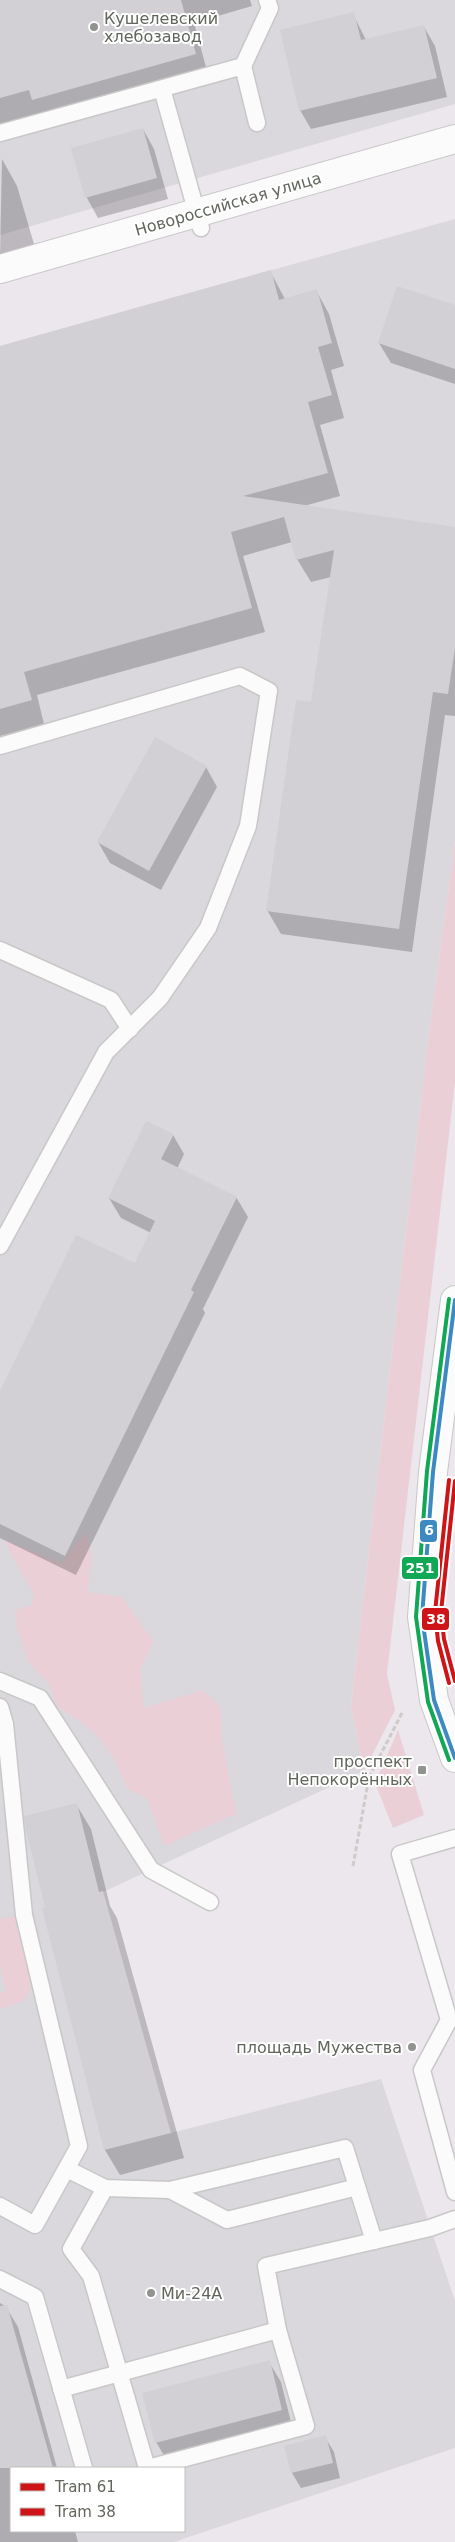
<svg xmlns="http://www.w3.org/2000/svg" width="455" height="2542" viewBox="0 0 455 2542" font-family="'DejaVu Sans',sans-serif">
<rect width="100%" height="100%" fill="#ebe7ed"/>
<!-- industrial -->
<g fill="#dad7dd" fill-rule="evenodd">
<polygon points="0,0 455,0 455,104 0,235"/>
<path d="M455,219V841L429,1033L351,1706L364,1771L103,1892L171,2133L381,2079L455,2301V2448L174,2542H0V346ZM11,2468H184V2531H11Z"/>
</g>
<!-- green -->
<g fill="#ead0d6">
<polygon points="455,841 455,1082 387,1674 395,1710 364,1771 351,1706 429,1033"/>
<path d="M86,1532L91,1556L88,1592L122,1597L153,1641L140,1670L144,1708L203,1690L220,1707L222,1741L236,1814L164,1846L148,1799L127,1788C112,1748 95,1727 57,1707L49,1684L28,1661L17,1627L15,1610L32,1605L34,1594L3,1540L61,1563Z"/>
<polygon points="398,1730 424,1815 393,1828 375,1783"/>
<polygon points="17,1916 31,1988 23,2001 0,2009 0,1993 6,1991 0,1963 0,1919"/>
</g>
<!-- shadow -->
<g fill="#0003">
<polygon points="0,0 250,0 252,6 194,23 209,78 0,125"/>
<polygon points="353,14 366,40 424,27 435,46 447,97 311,129 300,110"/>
<polygon points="143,129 154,149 168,199 98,218 87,198 73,149"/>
<polygon points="2,159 17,186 36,251 0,255"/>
<polygon points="270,271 285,299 316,290 329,314 344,366 331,370 344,418 320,425 340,496 304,506 455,529 455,716 445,715 412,952 281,934 267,910 312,703 331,577 311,582 297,559 292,542 243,556 265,632 37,695 44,724 0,736 0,347"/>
<polygon points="455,307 455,384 391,363 379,343"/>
<polygon points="206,767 217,787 161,890 110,863 98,842"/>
<polygon points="173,1135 184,1154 177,1169 236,1197 248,1217 203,1309 205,1313 76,1575 0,1538 0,1392 135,1265 151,1233 121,1218 109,1198"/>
<polygon points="76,1804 91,1829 110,1906 117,1918 184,2158 120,2175 105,2150 43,1909 47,1908"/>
<polygon points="0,2303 6,2307 18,2327 57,2468 11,2468 11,2531 75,2531 78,2542 0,2542"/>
<polygon points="269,2362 281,2382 293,2430 168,2462 156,2442"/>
<polygon points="325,2437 334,2452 340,2478 301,2488 292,2473 285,2447"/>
</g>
<!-- building -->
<g fill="#d2d0d4">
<polygon points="0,0 181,0 196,54 32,100 29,90 0,98"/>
<polygon points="354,12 361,40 424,25 437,78 299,111 280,30"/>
<polygon points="143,128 157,178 85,198 71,148"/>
<polygon points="271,270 279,300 317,289 332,343 318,347 332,395 308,402 328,473 243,496 455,527 455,648 448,694 433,692 399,929 266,911 296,700 311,702 334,550 296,560 284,517 231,532 252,608 24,672 32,700 0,709 0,346"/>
<polygon points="397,286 455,305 455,369 378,343"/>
<polygon points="155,737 207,766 149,871 97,842"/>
<polygon points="146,1121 174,1134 161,1159 237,1197 191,1290 194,1292 65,1556 0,1524 0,1391 76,1235 135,1263 155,1221 108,1198"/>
<polygon points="77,1803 99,1892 103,1891 171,2133 104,2150 42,1908 45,1907 26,1831 24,1816"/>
<polygon points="7,2305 53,2468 0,2468 0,2306"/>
<polygon points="270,2360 282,2410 155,2443 142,2393"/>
<polygon points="326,2435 333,2463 291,2473 284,2446"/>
</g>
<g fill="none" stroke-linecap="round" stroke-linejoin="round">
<defs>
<g id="lane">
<polyline points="243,66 257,123"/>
<polyline points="162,89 201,228"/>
<polyline points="0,133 243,66 270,8 267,0"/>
<polyline points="0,746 240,676 269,691 248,826 208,928 160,998 106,1052 0,1246"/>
<polyline points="0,950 111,1000 130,1029"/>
<polyline points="0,1681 40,1698 151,1870 210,1902"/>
<polyline points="0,1707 5,1724 24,1915 79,2146 35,2225 0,2206"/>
<polyline points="455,1838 400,1854 449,2020 422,2070 455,2192"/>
<polyline points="67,2169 105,2188 170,2190 345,2148 374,2241"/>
<polyline points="105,2188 71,2249 91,2276 147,2468"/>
<polyline points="170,2190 227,2220 357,2187"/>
<polyline points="0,2279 35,2297 84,2468"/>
<polyline points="61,2389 278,2330"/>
<polyline points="148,2468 306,2426 278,2330 266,2266 430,2228 455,2219"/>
</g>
<g id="secondary">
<polyline points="0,269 455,139"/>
<polyline points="455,1300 433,1472 422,1617 434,1700 455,1758"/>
</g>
</defs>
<!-- lane casing -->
<use href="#lane" stroke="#c8c8c7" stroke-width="19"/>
<!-- secondary casing -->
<use href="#secondary" stroke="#c8c8c7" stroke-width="30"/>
<!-- path -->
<polyline stroke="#cecbc8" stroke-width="3" stroke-dasharray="5 2.5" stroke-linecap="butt" points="353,1866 369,1777 402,1713"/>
<!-- lane -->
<use href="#lane" stroke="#fcfbfc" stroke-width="16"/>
<!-- secondary -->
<use href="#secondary" stroke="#fcfbfc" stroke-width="28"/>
<defs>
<polyline id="bus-1" points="455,1300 433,1472 422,1617 434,1700 455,1758"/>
<polyline id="bus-2" points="449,1299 427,1471 416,1617 428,1702 449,1760"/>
</defs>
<!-- bus-1 casing -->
<use href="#bus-1" stroke="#fff" stroke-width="8"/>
<!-- bus-2 casing -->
<use href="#bus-2" stroke="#fff" stroke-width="8"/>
<!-- bus-1 -->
<use href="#bus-1" stroke="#3d8ac2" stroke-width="4"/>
<!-- bus-2 -->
<use href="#bus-2" stroke="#10a855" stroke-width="4"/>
<defs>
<polyline id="tram-1" points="455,1481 441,1612 444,1639 455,1681"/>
<polyline id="tram-2" points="449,1480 435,1612 438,1641 449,1683"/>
</defs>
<!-- tram-1 casing -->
<use href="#tram-1" stroke="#fff" stroke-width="8"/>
<!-- tram-2 casing -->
<use href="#tram-2" stroke="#fff" stroke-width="8"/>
<!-- tram-1 -->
<use href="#tram-1" stroke="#ce1417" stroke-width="4"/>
<!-- tram-2 -->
<use href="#tram-2" stroke="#ce1417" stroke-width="4"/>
</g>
<!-- markers -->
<g fill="#91938f" stroke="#fff" stroke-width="2">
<circle cx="94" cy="27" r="5"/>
<rect x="417" y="1765" width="10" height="10" rx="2.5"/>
<circle cx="412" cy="2047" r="5"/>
<circle cx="151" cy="2293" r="5"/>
</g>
<g text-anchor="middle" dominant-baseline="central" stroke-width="4" stroke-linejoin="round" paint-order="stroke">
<!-- poi labels -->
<g font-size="16" fill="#61665c" stroke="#fff" text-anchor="start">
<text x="104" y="18">Кушелевский<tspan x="104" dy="18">хлебозавод</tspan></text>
<text x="412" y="1761" text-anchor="end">проспект<tspan x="412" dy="18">Непокорённых</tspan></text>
<text x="402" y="2047" text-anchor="end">площадь Мужества</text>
<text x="161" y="2293">Ми-24А</text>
</g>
<!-- street labels -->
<g font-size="16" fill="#61665c" stroke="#fff">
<text transform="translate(228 204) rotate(-16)">Новороссийская улица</text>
</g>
</g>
<g stroke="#fff" stroke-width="2">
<rect x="419" y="1519" width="19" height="24" rx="5" fill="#3d8ac2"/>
<rect x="401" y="1556" width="38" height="24" rx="5" fill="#10a855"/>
<rect x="421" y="1607" width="29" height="24" rx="5" fill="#ce1417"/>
</g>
<g font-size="14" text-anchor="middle" font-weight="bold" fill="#fff">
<text x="429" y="1535">6</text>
<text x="420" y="1573">251</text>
<text x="436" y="1624">38</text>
</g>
<!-- legend -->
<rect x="10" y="2467" width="175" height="65" fill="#ffffff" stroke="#c0c2be"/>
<rect x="20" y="2483" width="25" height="8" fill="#ce1417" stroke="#c0c2be"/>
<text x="55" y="2492" font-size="15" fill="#61665c">Tram 61</text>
<rect x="20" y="2508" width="25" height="8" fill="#ce1417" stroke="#c0c2be"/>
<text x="55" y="2517" font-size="15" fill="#61665c">Tram 38</text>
</svg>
